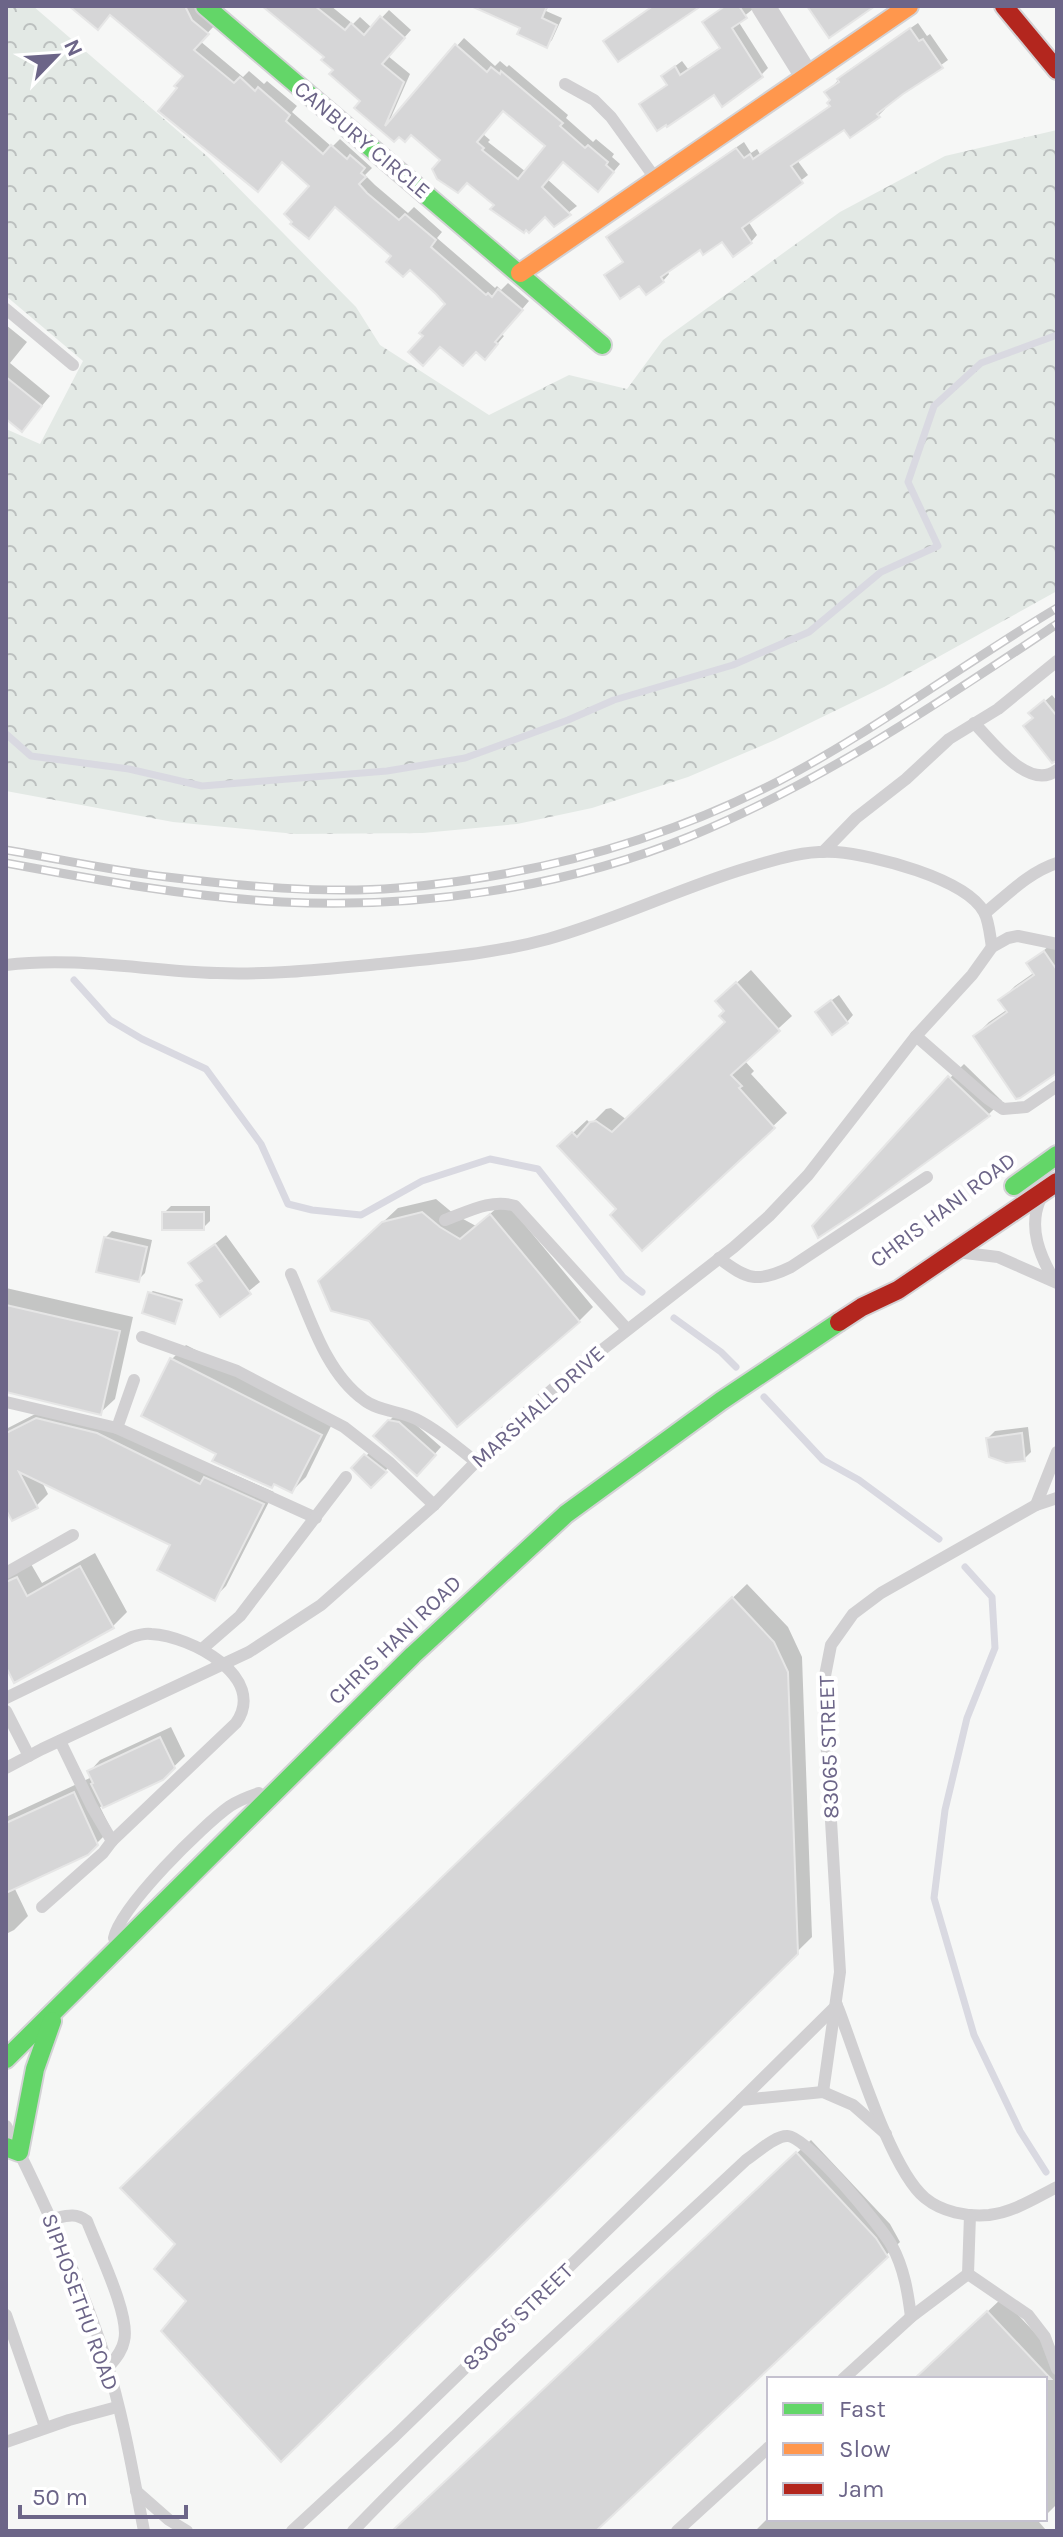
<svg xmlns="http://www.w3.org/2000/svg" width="1063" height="2537" viewBox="0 0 1063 2537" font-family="Karla,sans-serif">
<defs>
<pattern id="forest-crowns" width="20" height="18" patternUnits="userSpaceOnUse" patternTransform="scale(2)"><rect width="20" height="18" fill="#e3e9e5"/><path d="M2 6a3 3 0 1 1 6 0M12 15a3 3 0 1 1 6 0" fill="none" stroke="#bcc0bf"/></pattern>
</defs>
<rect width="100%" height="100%" fill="#f6f7f6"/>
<!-- forest -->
<polygon fill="url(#forest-crowns)" points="6,6 33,6 208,157 356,307 380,345 489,415 569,375 627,389 663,340 840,212 945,156 1057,130 1057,591 884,687 775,740 688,777 592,808 517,824 423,833 296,834 173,822 6,791 6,429 40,444 83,361 6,296"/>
<!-- shadow -->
<g fill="#0003" fill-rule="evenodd">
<polygon points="72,6 196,6 215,25 200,41 243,77 249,71 264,84 267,81 297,106 292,112 332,147 340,139 372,168 365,175 375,185 408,213 414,207 442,232 437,238 495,288 497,286 501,290 508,283 529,301 501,334 504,336 493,349 438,292 282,160 180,88 185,76 110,13"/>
<path d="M269,6H331L353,24L360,17L372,28L389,10L411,30L388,56L410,74L389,122L464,38L495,66L500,61L507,67L509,65L568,115L566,118L593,142L596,139L614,154L612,157L620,164L605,182L563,160L547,179L577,206L554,224L545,214L497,205L411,133L399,135L394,140L327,57ZM503,109L548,146L526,172L488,142L490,140L483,134Z"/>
<polygon points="490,6 546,6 548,7 546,11 562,18 552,40 547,45"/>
<polygon points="725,6 750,6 753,9 738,21 768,68 761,75 715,92 641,104 668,84 670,70 682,61 688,69 721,47 704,22"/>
<polygon points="918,23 927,36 930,34 948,60 883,107 885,109 878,116 845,127 797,160 808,175 748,221 757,235 751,242 723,239 701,248 667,271 669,274 663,281 640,283 607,275 625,260 609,237 615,231 744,142 751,153 757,149 760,154 831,105 832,100 827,92 846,72"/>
<polygon points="6,325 27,342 10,363 50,396 31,419 6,416"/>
<polygon points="1052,695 1057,701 1057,756 1035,718 1038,707"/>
<polygon points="1057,939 1057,1071 975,1036 989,1022 1008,1009 1001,1000 1015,986 1035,972 1029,963"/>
<polygon points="751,970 792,1016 744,1060 754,1071 751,1074 787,1113 643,1248 618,1209 559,1146 587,1120 591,1124 606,1109 611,1108 627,1120 728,1022 726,1011 731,988"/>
<polygon points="839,995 853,1015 847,1022 825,1005"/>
<polygon points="964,1064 1002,1101 988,1115 950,1078"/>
<polygon points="436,1199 454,1214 476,1226 505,1201 593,1307 579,1321 370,1319 335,1267 398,1208"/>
<polygon points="171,1206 210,1206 210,1221 203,1228 164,1213"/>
<polygon points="112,1231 152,1240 145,1273 138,1280 105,1238"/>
<polygon points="226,1235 260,1282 220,1314 204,1280 191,1263"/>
<polygon points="6,1288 133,1317 115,1399 100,1413 6,1391"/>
<polygon points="153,1291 183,1299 175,1321 150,1293"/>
<polygon points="186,1345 334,1420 306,1477 292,1491 144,1415 172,1359"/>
<polygon points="49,1407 109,1422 211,1473 217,1467 274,1492 226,1586 214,1598 172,1544 41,1480 48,1494 36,1506 6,1506 6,1429"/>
<polygon points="396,1414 406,1416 441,1447 424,1466 389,1421"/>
<polygon points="1028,1427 1031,1452 1024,1459 988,1438 995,1431"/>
<polygon points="369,1453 388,1468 371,1485 354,1468"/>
<polygon points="95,1553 127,1612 113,1626 6,1663 6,1577 31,1564 42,1583"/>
<polygon points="747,1584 788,1627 802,1657 812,1937 281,2459 189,2301 178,2244 123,2188"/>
<polygon points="171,1727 185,1756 162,1778 100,1807 111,1829 95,1845 14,1887 28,1916 14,1930 6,1934 6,1817 92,1777 90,1771 100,1760"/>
<polygon points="811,2140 890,2224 900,2242 593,2531 393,2531"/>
<polygon points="1002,2298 1054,2353 1057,2378 1057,2504 1045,2516 1045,2379 916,2379"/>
<polygon points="769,2517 1041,2519 1039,2522 1046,2530 755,2531"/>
</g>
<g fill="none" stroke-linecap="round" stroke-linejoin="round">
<!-- stream -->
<g stroke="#d9d9e1" stroke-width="7">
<polyline points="6,734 31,756 129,769 202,786 387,771 465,758 568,720 614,700 733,665 809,632 881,572 938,546 908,482 934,406 981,363 1057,335"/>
<polyline points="74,980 110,1020 142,1039 206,1069 261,1144 288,1204 312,1210 361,1215 422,1181 490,1159 538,1169 623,1277 642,1292"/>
<polyline points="674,1318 721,1352 736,1367"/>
<polyline points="764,1397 823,1460 859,1480 939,1539"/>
<polyline points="965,1567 992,1597 995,1648 967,1718 945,1810 934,1898 974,2035 1020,2131 1046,2172"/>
</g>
</g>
<!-- building -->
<g fill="#d6d6d7" stroke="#e6e6e6" stroke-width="2" fill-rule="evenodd">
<polygon points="69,6 185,6 192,20 209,34 194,50 234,83 240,77 255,91 258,87 290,115 286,121 323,154 331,145 347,159 350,155 365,168 361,173 366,177 359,184 367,193 399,220 405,214 436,240 431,247 486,295 488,293 492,297 498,289 523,310 495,342 498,344 485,360 476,352 463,366 440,347 423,366 408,352 423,336 419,333 445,304 436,294 410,270 403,277 386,262 391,256 335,207 309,239 290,224 292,222 284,214 309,186 282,162 258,192 158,111 177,88 174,86 183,76 110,15 98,30"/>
<path d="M262,6H315L345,30L351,23L364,35L380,16L405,38L382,64L404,82L385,126L455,44L487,72L491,67L500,74L501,71L563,123L560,126L585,148L588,145L608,162L606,165L614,172L598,192L563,162L542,187L571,215L554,227L545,217L529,233L526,230L524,233L490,209L494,205L467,183L458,193L437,179L432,169L440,160L411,135L405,142L399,137L394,142L354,108L360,101L329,74L333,70L321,60L324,57ZM503,111L545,146L518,179L482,150L484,148L477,142Z"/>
<polygon points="471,6 547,6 542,18 557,25 547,48 517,34 520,28"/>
<polygon points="653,6 701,6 618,62 603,41"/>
<polygon points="725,6 739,6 747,18 732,28 763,77 722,107 714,95 667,127 666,125 657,131 639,104 667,85 661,76 675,66 680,75 720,48 702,22"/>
<polygon points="807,6 875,6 829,38"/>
<polygon points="910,28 919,41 923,39 943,68 903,94 877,114 880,117 850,138 844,130 791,166 803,183 742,228 752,243 733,257 722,242 703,255 700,250 661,277 664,282 646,295 639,286 620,299 604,275 623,262 606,237 736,148 744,158 750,154 753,159 830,106 827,103 830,100 824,92 839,82 837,79"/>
<polygon points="6,377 42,406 22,432 6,419"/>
<polygon points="1044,700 1057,716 1057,761 1052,763 1023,726 1033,718 1028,713"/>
<polygon points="1044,951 1057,970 1057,1073 1020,1098 1016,1099 973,1036 1007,1012 998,1000 1034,975 1026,963"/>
<polygon points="736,982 780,1031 731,1075 742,1086 739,1088 775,1128 642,1251 610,1215 616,1209 557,1146 572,1132 577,1137 590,1122 596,1121 612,1132 725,1022 719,1016 724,1011 715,1001"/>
<polygon points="831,1000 848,1023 832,1035 815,1012"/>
<polygon points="948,1076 990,1116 862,1209 818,1238 812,1226"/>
<rect x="162" y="1212" width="42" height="18"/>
<polygon points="422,1212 440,1227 460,1239 490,1214 580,1322 457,1427 369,1321 331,1311 318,1281 382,1222"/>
<polygon points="104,1237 147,1247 139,1282 96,1272"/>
<polygon points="215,1244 251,1294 220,1317 196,1285 202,1281 188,1263"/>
<polygon points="148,1292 182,1302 175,1324 142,1313"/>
<polygon points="6,1305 120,1331 101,1415 6,1392"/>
<polygon points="170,1358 322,1435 292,1493 274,1484 272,1488 212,1461 216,1454 141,1416"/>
<polygon points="36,1418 97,1433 200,1484 204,1477 264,1504 215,1601 157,1570 170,1545 19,1472 38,1508 12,1521 6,1510 6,1433"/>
<polygon points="388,1420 399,1422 436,1455 417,1476 373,1436"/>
<polygon points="1022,1433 1025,1461 1006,1463 989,1457 986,1438"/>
<polygon points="364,1454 387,1472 371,1488 351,1468"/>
<polygon points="80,1566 114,1628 14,1683 6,1667 6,1582 17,1577 27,1596"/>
<polygon points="732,1597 774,1642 788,1672 798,1954 281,2462 161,2331 186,2301 154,2269 175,2244 120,2188"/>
<polygon points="160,1737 175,1768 163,1780 103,1808 91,1784 93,1783 87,1771"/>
<polygon points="74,1792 98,1845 88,1855 6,1893 6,1823"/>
<polygon points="796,2152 876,2238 888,2257 596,2531 392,2531"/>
<polygon points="987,2311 1051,2379 914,2379"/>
</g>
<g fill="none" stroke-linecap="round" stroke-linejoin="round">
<defs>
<g id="fast">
<polyline points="205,6 602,345"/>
<polyline points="1014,1186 1057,1155"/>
<polyline points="6,2059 413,1655 566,1514 721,1401 839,1322"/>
<polyline points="6,2147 19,2152 35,2069 52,2021"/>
</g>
<polyline id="slow" points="520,273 909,6"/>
<g id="jam">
<polyline points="1004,6 1057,70"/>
<polyline points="839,1322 862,1307 898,1290 1057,1182"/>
</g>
</defs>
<!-- fast casing -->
<use href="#fast" stroke="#d3d2d5" stroke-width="22"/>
<!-- slow casing -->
<use href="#slow" stroke="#d3d2d5" stroke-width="22"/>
<!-- jam casing -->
<use href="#jam" stroke="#d3d2d5" stroke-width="22"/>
<!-- lane -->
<g stroke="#d1d0d2" stroke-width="12">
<polyline points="565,84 594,100 611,117 655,178"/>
<polyline points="6,309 73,365"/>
<path d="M974,723C993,742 1029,792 1057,770"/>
<polyline points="823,852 856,818 906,779 949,739 998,709 1057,661"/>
<path d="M985,913C1007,895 1029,872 1057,863"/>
<path d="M6,965C77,956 146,971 217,973C272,975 326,969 380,964C437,958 493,954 548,939C616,920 680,888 747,868C777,859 804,850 836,852C873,855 965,878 984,912C989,921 990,936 992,947"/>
<polyline points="916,1036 987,1098 1003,1109 1026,1107 1057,1086"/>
<path d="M1040,1200C1028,1228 1040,1256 1054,1280"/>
<path d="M445,1220C467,1212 492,1198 515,1206L627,1329"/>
<polyline points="965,1253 998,1257 1057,1283"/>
<path d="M719,1258C747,1280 758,1283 791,1267L927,1177"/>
<path d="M291,1274C310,1317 325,1372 364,1400C378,1411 400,1411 416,1419C438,1430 457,1447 476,1462"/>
<polyline points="142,1337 237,1371 344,1427 390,1463 434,1505"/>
<polyline points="6,1402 117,1428 316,1518"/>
<polyline points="117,1428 134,1380"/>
<polyline points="1036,1505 1057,1452"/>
<polyline points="6,1573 73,1535"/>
<polyline points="202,1649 240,1616 346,1477"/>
<path d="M6,1698L132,1637C138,1635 145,1633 151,1634C191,1636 268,1677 236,1723L112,1841L103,1853L42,1907"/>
<polyline points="6,1711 29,1756"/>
<polyline points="60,1741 92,1807 112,1841"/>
<polyline points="6,1768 42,1749 249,1652 321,1605 434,1505 511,1426 562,1381 734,1247 769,1216 808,1175 916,1036 972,975 992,947 1008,938 1018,936 1057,944"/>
<path d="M114,1938C120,1907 203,1825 230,1806C239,1800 250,1796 259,1793"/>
<path d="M838,2008C856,2054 890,2169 925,2198C942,2212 967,2217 989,2215C1014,2212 1035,2198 1057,2187"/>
<polyline points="823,2092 840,1972 823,1686 831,1645 853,1614 881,1593 1036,1505 1057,1498"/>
<polyline points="741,2100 837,2005"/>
<path d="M6,2126C44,2201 79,2277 105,2357C123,2414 133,2473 144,2531"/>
<polyline points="970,2215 968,2274 1028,2315 1045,2337 1057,2369"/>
<path d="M52,2219C66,2216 75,2212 87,2221C97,2248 131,2316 124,2341C122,2352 114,2360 108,2368"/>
<polyline points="6,2315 45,2427"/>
<polyline points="843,2379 911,2317 968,2274"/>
<polyline points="6,2442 69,2420 117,2407"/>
<polyline points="136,2491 169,2520 187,2531"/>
<polyline points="292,2531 395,2436 741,2100 823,2092 853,2105 886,2134"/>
<path d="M353,2531C478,2401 615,2283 746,2160C757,2153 775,2135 788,2136C807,2137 882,2227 892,2246C904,2268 908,2293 911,2317"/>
<polyline points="677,2531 769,2447"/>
</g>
<!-- street -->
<polyline stroke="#d1d0d2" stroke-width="24" points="763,6 806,75"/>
<!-- fast -->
<use href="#fast" stroke="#63d668" stroke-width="18"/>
<!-- slow -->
<use href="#slow" stroke="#ff974d" stroke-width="18"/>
<!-- jam -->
<use href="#jam" stroke="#b3261e" stroke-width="18"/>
<defs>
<g id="rail">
<path d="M6,850C60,859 113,871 167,877C241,886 323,894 397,888C531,877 660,842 779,781C876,730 963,664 1057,608"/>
<path d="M6,863C97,880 189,897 282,902C417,909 565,888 691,836C822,782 940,702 1057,624"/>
</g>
</defs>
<!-- rail casing -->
<use href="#rail" stroke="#c7c7c9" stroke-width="9"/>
<!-- rail -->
<use href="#rail" stroke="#fff" stroke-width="6" stroke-dasharray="18" stroke-linecap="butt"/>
</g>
<g text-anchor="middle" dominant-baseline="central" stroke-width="8" stroke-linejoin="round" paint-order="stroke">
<!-- street labels -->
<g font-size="22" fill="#6c6588" stroke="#fff">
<text transform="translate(362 140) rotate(40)">CANBURY CIRCLE</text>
<text transform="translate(943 1210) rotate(-37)">CHRIS HANI ROAD</text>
<text transform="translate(538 1407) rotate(-42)">MARSHALL DRIVE</text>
<text transform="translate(395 1640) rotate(-44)">CHRIS HANI ROAD</text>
<text transform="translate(829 1747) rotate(-92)">83065 STREET</text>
<text transform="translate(80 2302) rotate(70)">SIPHOSETHU ROAD</text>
<text transform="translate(518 2317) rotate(-44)">83065 STREET</text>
</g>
</g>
<!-- border -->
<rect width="1063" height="2537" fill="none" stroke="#6c6588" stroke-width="16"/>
<!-- legend -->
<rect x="767" y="2377" width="280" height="144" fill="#ffffff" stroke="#c4c1cf" stroke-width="2"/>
<rect x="783" y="2403" width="40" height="12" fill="#63d668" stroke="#c4c1cf" stroke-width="2"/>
<text x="839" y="2417" font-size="24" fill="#6c6588">Fast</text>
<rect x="783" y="2443" width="40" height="12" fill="#ff974d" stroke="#c4c1cf" stroke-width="2"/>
<text x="839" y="2457" font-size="24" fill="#6c6588">Slow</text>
<rect x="783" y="2483" width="40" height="12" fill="#b3261e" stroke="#c4c1cf" stroke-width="2"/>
<text x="839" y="2497" font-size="24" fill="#6c6588">Jam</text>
<!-- north arrow -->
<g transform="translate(56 56) rotate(65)" stroke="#ffffff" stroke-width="6" paint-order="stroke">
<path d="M0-6L14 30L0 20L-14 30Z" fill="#6c6588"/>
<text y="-12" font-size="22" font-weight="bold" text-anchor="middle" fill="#6c6588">N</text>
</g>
<!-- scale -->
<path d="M20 2505v12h166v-12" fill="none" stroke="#6c6588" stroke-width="4"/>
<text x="32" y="2505" font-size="24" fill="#6c6588" stroke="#ffffff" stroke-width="6" paint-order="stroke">50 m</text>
</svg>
